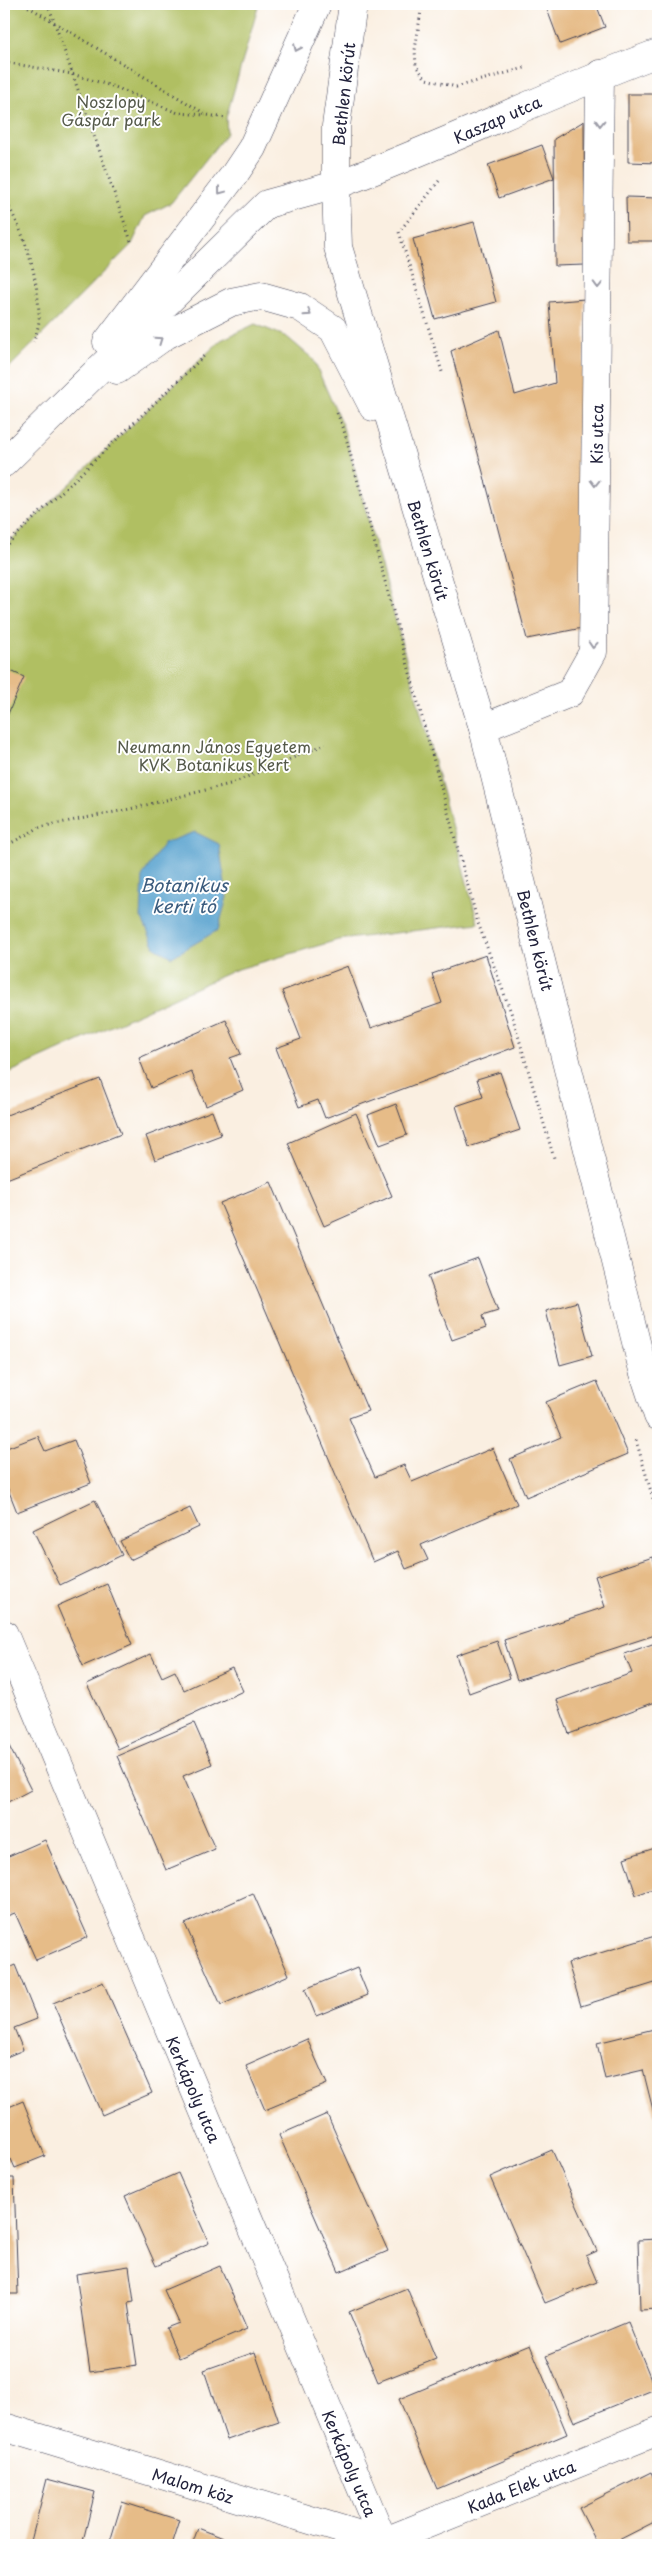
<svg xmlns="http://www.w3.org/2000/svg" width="662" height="2549" viewBox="0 0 662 2549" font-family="'Playpen Sans',sans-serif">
<rect width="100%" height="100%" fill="#fff"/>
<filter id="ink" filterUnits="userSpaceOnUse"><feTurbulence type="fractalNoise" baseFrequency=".02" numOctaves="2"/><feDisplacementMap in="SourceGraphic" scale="10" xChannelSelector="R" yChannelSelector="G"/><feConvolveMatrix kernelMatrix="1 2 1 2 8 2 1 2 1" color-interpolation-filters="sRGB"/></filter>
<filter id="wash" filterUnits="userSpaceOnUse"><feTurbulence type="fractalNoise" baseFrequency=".0096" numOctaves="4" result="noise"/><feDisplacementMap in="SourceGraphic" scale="20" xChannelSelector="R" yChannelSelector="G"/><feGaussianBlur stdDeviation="1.12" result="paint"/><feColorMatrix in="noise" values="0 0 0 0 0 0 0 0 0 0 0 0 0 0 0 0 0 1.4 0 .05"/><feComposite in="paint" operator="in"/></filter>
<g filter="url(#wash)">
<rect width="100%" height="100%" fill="#faefe1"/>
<!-- green -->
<g fill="#b0bf62" stroke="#69704e">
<polygon points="4,4 259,4 226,118 227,133 171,203 145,216 132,244 4,373"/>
<polygon points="255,324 287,337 313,359 343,427 478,923 338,940 235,970 4,1075 4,547 221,340"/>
</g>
<!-- water -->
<polygon fill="#57a1ce" stroke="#3c6284" points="195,832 219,844 227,897 218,930 172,957 155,947 141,917 143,875 164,843"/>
<g id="blocks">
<!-- building -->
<g fill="#e6bc88">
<polygon points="545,4 596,4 605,27 560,44"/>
<polygon points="628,94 658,94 658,163 628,162"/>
<polygon points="584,121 585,265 555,266 554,139"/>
<polygon points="542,145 554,178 499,198 488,165"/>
<polygon points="626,197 658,198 658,241 627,241"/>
<polygon points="474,222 496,302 435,319 413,239"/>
<polygon points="585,299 582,628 527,639 451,351 499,330 515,395 555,383 549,302"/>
<polygon points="4,668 24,677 4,723"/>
<polygon points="486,955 515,1047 325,1118 318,1100 299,1107 276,1048 301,1039 282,991 348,966 371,1028 442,1003 432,974"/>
<polygon points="226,1020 241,1054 230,1058 243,1090 206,1106 191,1071 151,1088 139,1058"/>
<polygon points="500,1072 520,1130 469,1147 456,1106 483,1097 477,1079"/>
<polygon points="100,1079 121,1134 4,1180 4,1116"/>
<polygon points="396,1104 407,1135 380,1145 368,1115"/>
<polygon points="212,1111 221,1135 155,1160 146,1136"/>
<polygon points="356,1113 392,1196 324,1226 288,1143"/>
<polygon points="271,1182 368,1411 349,1418 375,1477 404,1465 412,1482 493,1448 517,1504 421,1545 428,1560 406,1569 398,1551 373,1562 220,1203"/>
<polygon points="478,1258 498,1311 482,1316 486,1328 452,1340 428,1276"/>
<polygon points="577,1302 592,1356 560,1365 546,1311"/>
<polygon points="597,1381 628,1454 526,1497 510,1459 561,1437 546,1402"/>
<polygon points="38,1436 45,1451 74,1440 91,1483 17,1512 4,1479 4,1449"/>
<polygon points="95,1500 122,1555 60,1585 33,1530"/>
<polygon points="190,1508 199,1527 130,1560 120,1541"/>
<polygon points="653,1557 658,1572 658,1634 517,1680 504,1640 605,1607 595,1576"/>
<polygon points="107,1584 132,1645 83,1666 57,1606"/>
<polygon points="497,1641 510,1678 469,1693 456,1655"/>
<polygon points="658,1642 658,1701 569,1734 557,1700 632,1673 624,1654"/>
<polygon points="151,1654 162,1677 175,1671 184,1690 232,1668 243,1691 118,1749 87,1684"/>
<polygon points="194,1723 212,1764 183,1776 215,1849 166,1870 117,1756"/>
<polygon points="4,1736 31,1790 4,1804"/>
<polygon points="45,1840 88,1937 36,1960 15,1913 4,1917 4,1858"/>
<polygon points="658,1847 658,1887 636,1895 624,1858"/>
<polygon points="253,1893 289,1975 221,2005 185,1924"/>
<polygon points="658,1935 658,1982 581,2006 568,1963"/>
<polygon points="15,1965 37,2019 14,2028 23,2050 4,2058 4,1970"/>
<polygon points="357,1968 368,1995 316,2016 305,1989"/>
<polygon points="103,1982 152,2093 102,2115 53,2003"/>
<polygon points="658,2028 658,2130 643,2070 605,2079 597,2043"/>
<polygon points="307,2039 327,2084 265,2110 246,2066"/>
<polygon points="23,2101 45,2156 15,2168 11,2159 4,2162 4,2109"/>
<polygon points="327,2114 388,2251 339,2272 279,2135"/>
<polygon points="552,2150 597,2251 586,2256 597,2282 545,2303 490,2177"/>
<polygon points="178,2173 209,2243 156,2266 125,2196"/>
<polygon points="4,2178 14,2178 18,2294 4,2294"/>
<polygon points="658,2239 658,2309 640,2310 638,2240"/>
<polygon points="129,2266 134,2302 128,2303 137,2365 90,2372 76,2274"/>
<polygon points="220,2266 247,2329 179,2358 166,2328 179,2323 164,2290"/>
<polygon points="407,2288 436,2359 378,2382 349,2312"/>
<polygon points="628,2322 655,2389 574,2422 546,2356"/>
<polygon points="530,2345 567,2434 437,2489 399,2399"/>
<polygon points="255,2352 279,2422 227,2440 204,2370"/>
<polygon points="651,2472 658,2488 658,2520 609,2545 598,2545 579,2508"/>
<polygon points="47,2479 95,2492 82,2545 30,2545"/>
<polygon points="122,2502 179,2520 171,2545 109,2545"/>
<polygon points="198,2528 241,2545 192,2545"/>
</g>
</g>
</g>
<g filter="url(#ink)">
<use href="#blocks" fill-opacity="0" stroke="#424154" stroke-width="1"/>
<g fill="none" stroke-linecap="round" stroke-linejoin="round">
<defs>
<g id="street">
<path d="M336,185C445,145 549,93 658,53"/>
<polyline points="483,728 570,693 593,652 600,74"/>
<polyline points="4,1634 385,2545"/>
<polyline points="4,2427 383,2542"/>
<polyline points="383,2542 658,2431"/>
</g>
<polyline id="secondary" points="336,185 336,126 353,4"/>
<g id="primary">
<polyline points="107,342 234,175 252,148 317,4"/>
<polyline points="117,370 166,335 231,302 261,296 300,307 333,329 373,407"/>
<polyline points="4,463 267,204 336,185 338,247 483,728 643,1370 658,1416"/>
</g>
</defs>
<!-- street casing -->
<use href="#street" stroke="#424154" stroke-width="29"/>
<!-- secondary casing -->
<use href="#secondary" stroke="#424154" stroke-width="29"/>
<!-- primary casing -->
<use href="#primary" stroke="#424154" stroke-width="29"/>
<!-- path -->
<g stroke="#424154" stroke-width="3" stroke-dasharray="1 4" stroke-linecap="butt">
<polyline points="24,4 207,115 226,118"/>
<polyline points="48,4 132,244"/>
<polyline points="422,4 415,50 416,66 426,79 456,87 528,67"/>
<polyline points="4,62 72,74 115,87 178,113 206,115"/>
<polyline points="439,181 399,232 443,375"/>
<path d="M4,199C25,232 38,276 39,315C40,323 36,334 34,342"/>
<polyline points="337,413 343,427 478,923 512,1015 554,1158"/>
<polyline points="4,547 206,354"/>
<polyline points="4,847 40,827 130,809 230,784 326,744"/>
<polyline points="636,1440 656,1509"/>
</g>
<!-- street -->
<use href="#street" stroke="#fff" stroke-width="28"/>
<!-- secondary -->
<use href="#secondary" stroke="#fff" stroke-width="28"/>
<!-- primary -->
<use href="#primary" stroke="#fff" stroke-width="28"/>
</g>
<!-- one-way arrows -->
<defs><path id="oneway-chevron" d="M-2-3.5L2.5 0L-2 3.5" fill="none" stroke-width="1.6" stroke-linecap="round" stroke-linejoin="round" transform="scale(1.25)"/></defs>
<g stroke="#9c9ca7">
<use href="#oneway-chevron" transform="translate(297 48) rotate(114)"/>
<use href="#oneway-chevron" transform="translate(600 123) rotate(91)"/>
<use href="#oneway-chevron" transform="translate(221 191) rotate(127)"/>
<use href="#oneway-chevron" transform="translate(598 285) rotate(91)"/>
<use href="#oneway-chevron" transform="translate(308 313) rotate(34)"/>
<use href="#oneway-chevron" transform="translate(159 340) rotate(-35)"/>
<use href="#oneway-chevron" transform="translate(595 483) rotate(91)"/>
<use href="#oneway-chevron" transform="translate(593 645) rotate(94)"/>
</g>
</g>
<g text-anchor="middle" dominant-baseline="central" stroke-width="4" stroke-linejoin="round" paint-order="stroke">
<!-- street labels -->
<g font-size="16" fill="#22223b" stroke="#fff">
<text transform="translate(343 94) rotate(-84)">Bethlen körút</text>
<text transform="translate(497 119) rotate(-24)">Kaszap utca</text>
<text transform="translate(596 434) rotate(-89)">Kis utca</text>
<text transform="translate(429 550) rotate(73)">Bethlen körút</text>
<text transform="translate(536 940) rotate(76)">Bethlen körút</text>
<text transform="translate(194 2089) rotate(67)">Kerkápoly utca</text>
<text transform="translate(350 2463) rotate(67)">Kerkápoly utca</text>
<text transform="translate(193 2485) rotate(17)">Malom köz</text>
<text transform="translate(521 2486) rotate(-22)">Kada Elek utca</text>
</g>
<!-- park labels -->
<g font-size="16" fill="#545949" stroke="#fff">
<text x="111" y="101">Noszlopy<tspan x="111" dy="18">Gáspár park</tspan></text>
<text x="214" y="746">Neumann János Egyetem<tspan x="214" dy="18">KVK Botanikus Kert</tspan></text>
</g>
<!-- water labels -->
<g font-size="18" font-style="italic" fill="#3a5b7d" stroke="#fff">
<text x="184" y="884">Botanikus<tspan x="184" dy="21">kerti tó</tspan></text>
</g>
</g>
<!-- margin -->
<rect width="662" height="2549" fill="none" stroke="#fff" stroke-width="20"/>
</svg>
